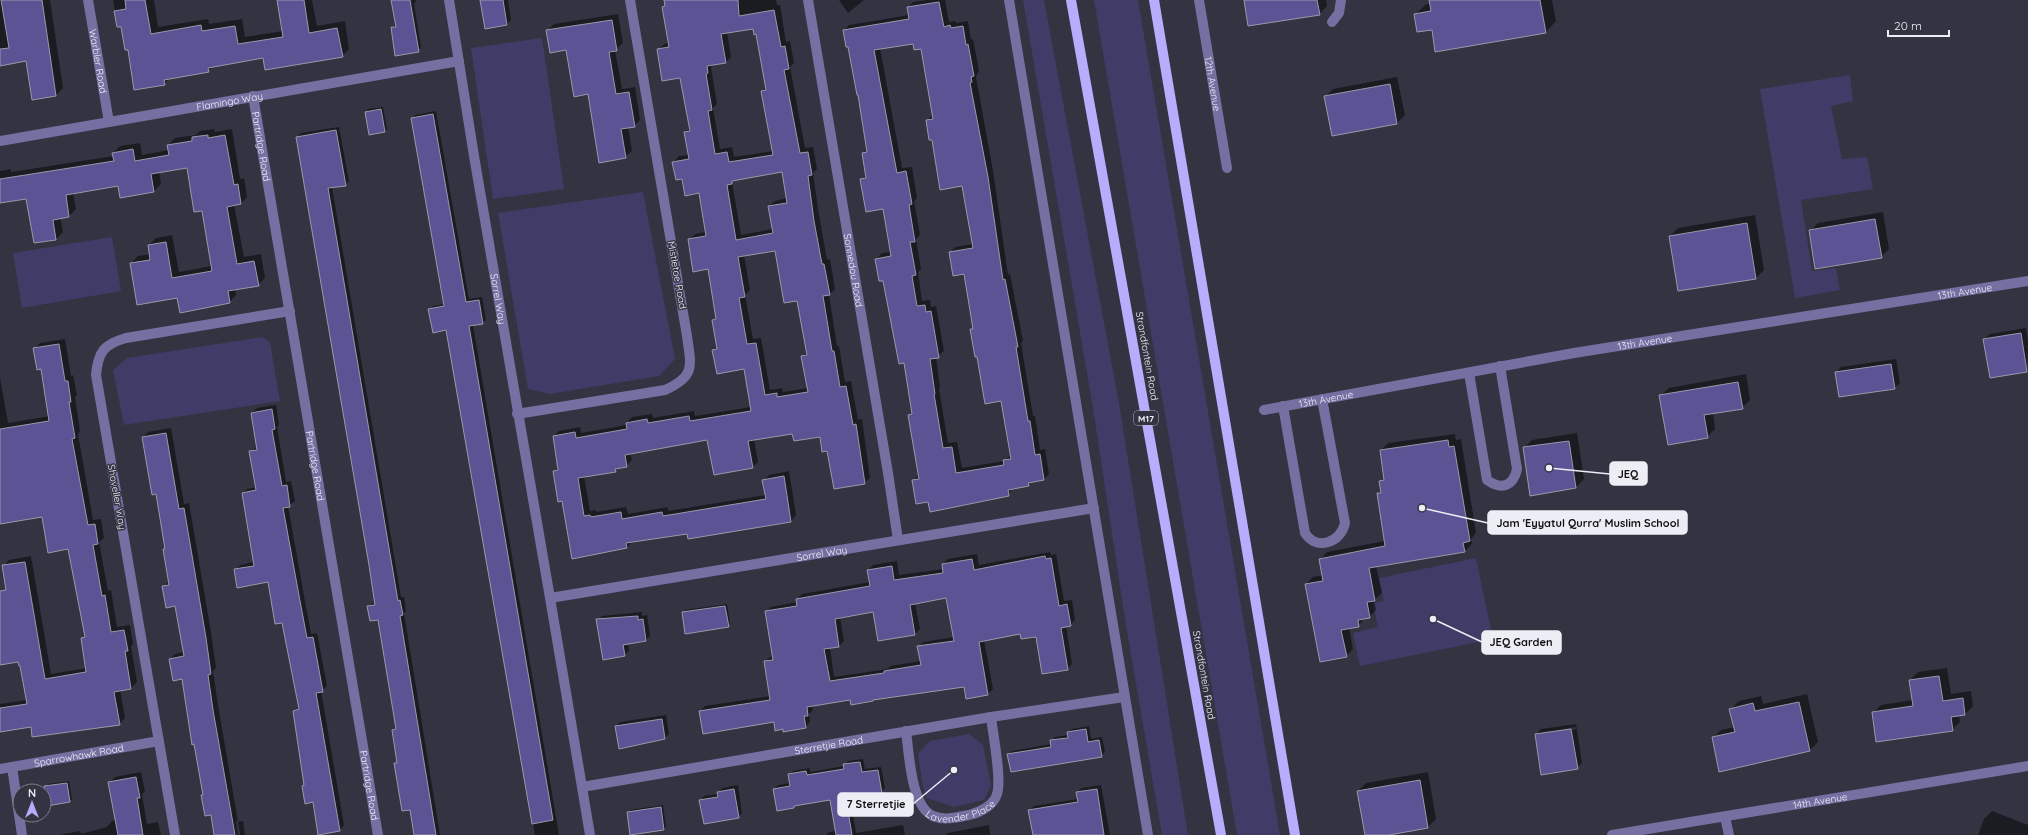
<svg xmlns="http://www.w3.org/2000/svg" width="2028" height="835" viewBox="0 0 2028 835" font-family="Quicksand,sans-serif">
<rect width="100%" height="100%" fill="#343341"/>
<!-- green -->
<g fill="#413b67">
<polygon points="1023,0 1044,0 1119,403 1188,835 1162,835 1125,619 1093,408"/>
<polygon points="1094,0 1138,0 1280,835 1237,835"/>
<polygon points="542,38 564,189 493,199 471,48"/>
<polygon points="1850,75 1853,101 1831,106 1842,159 1867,157 1873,189 1801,200 1812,271 1836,268 1840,290 1795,298 1760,89"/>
<polygon points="643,192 675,359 659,376 550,394 528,389 498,213"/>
<polygon points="112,237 121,291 22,308 13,253"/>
<polygon points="262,337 270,342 280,401 124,425 113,370 127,358"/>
<polygon points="1476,558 1493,639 1360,666 1353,633 1378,627 1373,603 1384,601 1379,578"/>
<polygon points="969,734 983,745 991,786 984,800 954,807 927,798 923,787 918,754 930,741"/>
</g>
<!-- shadow -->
<g fill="#0007" fill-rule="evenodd">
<polygon points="0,0 50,0 63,88 56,95 33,99 26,60 0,65"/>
<polygon points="113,0 154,0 158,27 208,19 209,24 242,19 245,37 283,31 278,0 312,0 317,26 345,21 349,49 342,56 264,57 214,66 208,71 171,77 164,84 128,48 122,26 118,26"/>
<polygon points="392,0 417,0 414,4 421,47 418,51 392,28 396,24"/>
<polygon points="481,0 508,0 511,20 507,24"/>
<path d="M665,0H776L777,5H780L786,42L790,41L794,63L790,67L805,148L813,147L817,169L813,173L819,215L827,260L830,259L835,289L829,295L837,346H839L845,382L851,381L858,420L862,419L870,478L864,483L828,450L821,436L793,433L754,439L758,462L752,467L708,438L630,453L632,460L626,466L619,467L615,471L584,476L590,511L596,510V512L626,507L628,514L668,507V511L766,495L764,480L769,475L789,471L796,515L791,521L688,533L632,542L627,548L573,557L563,500L554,471L559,466L554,436L559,431L580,427L581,433L627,425V423L632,417L652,414L653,418L694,411L695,416L751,407L744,368L713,350L717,346L713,320L717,316L709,268L689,240L695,234L706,232L700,192L683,178L673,162L679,156L689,155L685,132L690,128L681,77L658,50L664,44L670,43L664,7L665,5ZM754,28L757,33L766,87L762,91L773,151L734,157L732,147L720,149L713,108L717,104L711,68L713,64L726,62L731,57L727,32ZM783,171L787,198L775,201L769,206L773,229L741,235L732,182L736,179ZM776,250L798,300L807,352L802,356L808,388L783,392L782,388L770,390L761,338L753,339L745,295L750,290L744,255Z"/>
<polygon points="839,0 864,0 848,13"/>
<path d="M927,0H945L949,22L955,21L956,23L968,21L971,40L973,39L979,70L976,77L993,171L1008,275L1010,274L1023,341L1021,343L1033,416H1035L1040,450L1045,449L1049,474L1044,479L1032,481L1028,485L1013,488L1008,495L929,501L913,481L919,475L909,415L913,411L905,362L884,279L876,259L882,253L891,252L884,208L862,179L866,175L863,153L868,148L849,46L844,30L849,25L909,15L908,8L913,2ZM914,43L922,48L933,115L927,120L933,139L963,185L973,244L955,247L950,253L965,273L974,327L971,329L978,356L1002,400L1011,455L1004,461L962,468L957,442L948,443L939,389L940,388L936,357L944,351L936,306L931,307L930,300L922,301L918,272L921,269L916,239L920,235L914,201L917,198L912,167L902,168L880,48Z"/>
<polygon points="1245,0 1326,0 1327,6 1319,14"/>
<polygon points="1430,0 1552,0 1556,21 1546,32 1432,29 1416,14 1426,4 1431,3"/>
<polygon points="618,14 623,43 615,50 622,89 635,87 640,120 634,126 628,127 632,151 625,157 567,49 547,31 554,24"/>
<polygon points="1397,77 1405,115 1397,123 1333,135 1325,97 1333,89"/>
<polygon points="383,107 387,129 384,131 366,112 368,109"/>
<polygon points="436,111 469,299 482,297 486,320 482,323 473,325 559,835 535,835 447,329 430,309 433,306 444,304 412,118 415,115"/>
<polygon points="339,127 349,181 345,185 332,187 401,597 404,597 406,611 404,613 440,835 415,835 411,809 395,764 398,761 393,730 396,727 379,619 368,606 376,602 297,137 301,133"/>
<polygon points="214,129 215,132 232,129 240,179 244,178 247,197 241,203 234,205 244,257 261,254 265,278 258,285 235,289 236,295 229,302 178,297 131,263 138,256 151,254 149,245 156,238 172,235 179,272 212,266 202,210 187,167 159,172 161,184 154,191 120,197 118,185 73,192 76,209 69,216 60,217 63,232 56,239 35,242 27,198 0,202 0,171 11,169 11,172 114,156 113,153 120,146 140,143 142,155 169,150 168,145 175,138 196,135 200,131"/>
<polygon points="1883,212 1889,249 1881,257 1810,231 1818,223"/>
<polygon points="1755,215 1764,270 1756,278 1679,290 1670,236 1678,228"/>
<polygon points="2026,328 2028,342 2027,371 1984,339 1990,334"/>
<polygon points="65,339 71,376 73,375 77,395 75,397 80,431 78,434 93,520 101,519 104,538 99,542 108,591 111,590 117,627 130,625 133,644 131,646 137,682 131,688 120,690 125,718 119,724 31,726 0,731 0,704 27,700 21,664 19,661 0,664 0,638 15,635 3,566 9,560 31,556 51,674 87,668 82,638 86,634 69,548 43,515 0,523 0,378 8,423 50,416 41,368 35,349 40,343"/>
<polygon points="1896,359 1900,383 1894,388 1836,372 1841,367"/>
<polygon points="1746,374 1750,400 1742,408 1713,413 1715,429 1707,437 1660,396 1669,388"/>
<polygon points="276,405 279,424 277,427 286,482 291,481 295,501 288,506 304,596 311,634 317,633 327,686 321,691 344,825 340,830 305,784 294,711 300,706 282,622 268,581 235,570 240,565 254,562 243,493 247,489 257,487 250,452 258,446 252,413 257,408"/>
<polygon points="171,428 184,504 189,503 211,632 216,668 213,671 218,705 238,822 243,821 245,835 240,835 238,820 236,821 238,835 215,835 212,814 202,795 204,794 183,678 170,659 175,654 184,652 176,605 163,587 169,581 164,549 166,547 156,493 143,437 148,432"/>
<polygon points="1577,433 1584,479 1576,487 1524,448 1532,440"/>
<polygon points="1455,434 1456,440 1461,439 1476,533 1471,539 1472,544 1465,551 1376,566 1382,593 1374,600 1376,610 1369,617 1365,618 1358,626 1349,628 1353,649 1346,656 1306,584 1313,577 1323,575 1320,560 1327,552 1385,541 1378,494 1381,490 1380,481 1385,477 1381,450 1388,443"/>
<path d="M1050,552L1051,555L1056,554L1064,601L1072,600L1075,620L1070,625L1066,626L1072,664L1067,669L1037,635L1021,633L984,640L993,689L988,694L965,686L875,699L873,701L851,698L812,705L813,710L809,714L810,722L805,727L784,728L775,721L700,712L705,706L770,696L765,662L770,657L774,656L766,612L771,607L798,602L797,600L802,594L870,582L868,570L873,565L897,561L899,575L944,569L943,564L948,559L977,554L979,565ZM947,597L954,637L923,642L918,647L921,661L890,666L888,669L834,677L830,648L839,646L844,641L840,617L874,611L915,634L920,629L915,603Z"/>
<polygon points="727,604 730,623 728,626 683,612 685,610"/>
<polygon points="642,612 642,616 647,615 650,636 646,640 628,643 629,651 625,655 598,620 602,616"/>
<polygon points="1947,668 1951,694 1971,691 1973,706 1965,714 1959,715 1960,722 1952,730 1873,713 1881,705 1913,700 1910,680 1918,672"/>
<polygon points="1807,694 1818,742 1810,750 1720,771 1713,738 1721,730 1735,727 1731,709 1739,701 1761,696 1763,704"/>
<polygon points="666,715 669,734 665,738 616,726 620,722"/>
<path d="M1576,724L1582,763L1577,768L1536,735L1541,729ZM1576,727V729L1540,735V733Z"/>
<polygon points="1089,726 1091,739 1102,737 1105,752 1101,756 1008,754 1012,751 1052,744 1051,741 1055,737 1069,735 1068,732 1072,729"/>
<polygon points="863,759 865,769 881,767 885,788 881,792 850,797 856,833 903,825 905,835 826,835 829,832 837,831 831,799 796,805 794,807 774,789 778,785 791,783 790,775 793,771 810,768 810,772 844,766 848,761"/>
<polygon points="141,772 145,792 142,794 147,824 158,822 161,835 59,835 80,831 81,834 107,827 112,821 116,820 110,782 115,777"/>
<polygon points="1428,772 1436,819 1428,827 1383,835 1366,835 1358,791 1366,783"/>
<polygon points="69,781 72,799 70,801 45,787 48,784"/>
<polygon points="738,785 742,813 738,817 701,800 704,796 718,794 722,788"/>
<polygon points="1101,785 1110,835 1034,835 1029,811 1034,806 1078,799 1077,792 1082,788"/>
<polygon points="663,805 666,827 664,829 631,835 628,813 630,810"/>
<polygon points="1992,811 2028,825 2028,835 1978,835 1984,819"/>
<polygon points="989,825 990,835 945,835 948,833"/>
</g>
<!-- building -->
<g fill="#5c5394" stroke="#9a99a9" fill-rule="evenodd">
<polygon points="1,0 42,0 56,96 32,100 26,61 0,66 0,49 9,48"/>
<polygon points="125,0 145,0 151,34 201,25 202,31 235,26 238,44 283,37 277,0 304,0 309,33 337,28 343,57 265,70 263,58 208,68 209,72 164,80 165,85 134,90 128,50 125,50 121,27 117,27 114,11 126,9"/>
<polygon points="391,0 410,0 419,52 395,56 391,27 396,27"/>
<polygon points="480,0 503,0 507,25 485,29"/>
<path d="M664,0H738L739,16L774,10L781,47L785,46L789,69L784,70L800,153L808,152L812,175L808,176L814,221L822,264H824L830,295L823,296L832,351H834L840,387L846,386L853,425L856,424L865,484L834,489L827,451L822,452L820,437L794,441L792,434L748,441L753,468L714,475L707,440L625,455L627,467L615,469L616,472L578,478L584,516L590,515L591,517L621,512L622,519L662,512L663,516L766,499L762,480L784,476L791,522L688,539L687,534L626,543L627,548L572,559L562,501L558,502L553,471L558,470L553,436L575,432L576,438L627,429L626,423L647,419L648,423L689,416L690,421L751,411L744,369L717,374L712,350L717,349L712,320L716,319L708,269L693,272L688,239L706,236L699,193L685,196L682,179L676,180L672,162L689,159L684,132L690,131L680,78L662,81L657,49L669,47L662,7L665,6ZM753,29L754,35L756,34L766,90L761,91L773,155L729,162L727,152L715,154L708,111L712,110L706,74L708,73L707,66L726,63L721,34ZM782,172L787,203L768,206L773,233L736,240L727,185L732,184V181ZM775,251L784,303L797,301L807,355L801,356L808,392L777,397V393L765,395L756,343L747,344L739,298L745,297L738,257Z"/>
<polygon points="1244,0 1317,0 1320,15 1248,26"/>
<polygon points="1429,0 1540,0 1546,33 1435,52 1432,30 1417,32 1414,14 1431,11"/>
<path d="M939,2L944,27L950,25L951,28L963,26L966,45L968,44L974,76L971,77L972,82L970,83L988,177L1003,280L1005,279L1018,347H1016L1028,421H1030L1035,455L1040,454L1044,480L1028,483L1029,486L1008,490L1009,496L930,512L928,502L916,504L912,480L919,479L908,415L912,414L904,363L899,364L883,281H879L875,259L891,256L883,209L866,212L860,179L866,178L862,153L867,152L858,95H857L848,47H846L843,30L909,19L907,7ZM913,44L914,50L921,49L933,119L926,120L929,140H932L940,190L962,186L973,248L949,252L953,276L964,274L973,329H970L975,357H977L985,404L1001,401L1011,459L1003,460L1004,465L956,473L952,447L943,448L934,394H935L930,359L939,358L931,311L926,312L925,305L917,306L912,276L916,275L910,242H915L909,205L912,204L906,171L897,173L874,50Z"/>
<polygon points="612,20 617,51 609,52 616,94 629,92 635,127 621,129 626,158 599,163 588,94 574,97 566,50 550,53 546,30"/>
<polygon points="1390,84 1397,124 1332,136 1324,96"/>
<polygon points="381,109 385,132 369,135 365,112"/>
<polygon points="433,114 466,302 479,300 483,324 469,326 553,820 532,824 446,330 433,333 428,309 444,306 411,118"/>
<polygon points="336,130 346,186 328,188 398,601 400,600 403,615 400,616 436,835 414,835 410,810 402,811 394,763 397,763 392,730 396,729 378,620 370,621 367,606 375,605 369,565 296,137"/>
<polygon points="208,135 208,138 225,135 234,185 238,184 241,204 227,207 237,264 254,261 259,286 228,291 230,303 180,313 177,298 137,305 130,263 150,260 148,245 166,242 172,278 212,271 202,211 194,212 187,168 151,174 154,192 120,198 118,186 66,195 69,217 53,220 56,240 34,243 26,199 0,203 0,179 114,161 112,153 133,149 135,161 169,155 167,145 192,141 192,137"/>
<polygon points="1875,219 1882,258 1815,269 1809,230"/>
<polygon points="1747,223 1756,279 1678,291 1669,236"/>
<polygon points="2021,333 2027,372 1990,378 1983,339"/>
<polygon points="59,344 65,381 68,381 71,402 69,402 75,438 72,439 88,525 95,524 98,544 93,545 102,596 105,595 111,632 124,630 128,651 125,651 131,689 114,692 120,725 32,737 31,727 0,732 0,708 27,704 20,666 19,666 18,662 0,665 0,591 6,590 2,565 25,562 45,679 86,672 81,638 85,637 68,549 48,553 42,517 0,524 0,429 49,421 41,369 37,370 33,348"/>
<polygon points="1891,364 1895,389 1839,397 1835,372"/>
<polygon points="1738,382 1743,409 1704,415 1708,438 1668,445 1659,395"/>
<polygon points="272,409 275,429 272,430 282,486 287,485 290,507 283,508 300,601 307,638 313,637 323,692 316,693 340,831 318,835 313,802 305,804 302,786 304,785 293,711 299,709 282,623 275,624 268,582 237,588 234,569 254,566 242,493 256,490 249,451 257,450 251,413"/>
<polygon points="166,433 179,509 184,508 206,638 211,674 208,675 213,710 235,835 214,835 211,815 205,816 201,795 203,795 194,744 192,745 182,679 173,681 169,659 184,656 175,606 166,608 162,586 169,585 163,549 165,549 156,494 152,495 142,437"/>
<polygon points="1448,440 1449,447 1454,446 1470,541 1463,543 1465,552 1369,568 1375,601 1367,602 1370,618 1358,620 1359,627 1341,630 1347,657 1320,662 1305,584 1323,581 1319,559 1385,546 1377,493 1381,493 1379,481 1384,480 1380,450"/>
<polygon points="1569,441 1576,488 1530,496 1523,447"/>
<path d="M1045,556L1046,559L1051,558L1059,606L1067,604L1071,626L1061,628L1068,670L1042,674L1036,637L1021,639L1020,634L979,642L988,695L966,699L964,687L873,700V701L851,705L850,700L807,707L808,716H804L806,728L783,732V729L775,731L774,722L703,734L699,711L770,700L764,661L773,660L765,611L797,606L796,599L870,586L867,570L892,566L894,580L943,573L942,564L972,559L974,570ZM946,598L954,641L917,646L921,665L884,671V673L830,681L824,649L839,647L835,619L873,612L878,641L915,635L910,605Z"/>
<polygon points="725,606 729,627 685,634 682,612"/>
<polygon points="638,616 638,620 643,619 646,641 623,645 625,656 603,660 596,619"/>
<polygon points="1939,676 1943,701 1963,698 1965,715 1951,717 1953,731 1876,742 1872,712 1913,706 1909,680"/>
<polygon points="1799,702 1810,751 1719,772 1712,737 1735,732 1729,709 1753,703 1755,711"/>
<polygon points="662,719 665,739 619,749 615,726"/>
<polygon points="1086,729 1088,742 1099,740 1102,757 1011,772 1007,754 1051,747 1050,740 1068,738 1067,732"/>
<polygon points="1571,729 1578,769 1541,775 1535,734"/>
<polygon points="860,762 862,772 878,770 882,793 846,799 852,835 836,835 830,800 794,806 794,808 777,811 773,789 790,786 788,774 806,771 807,775 844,769 843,764"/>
<polygon points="136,777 140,798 137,798 143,835 118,835 108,782"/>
<polygon points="1420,780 1428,828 1389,835 1365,835 1357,791"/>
<polygon points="67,783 70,802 47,806 44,786"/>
<polygon points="734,789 739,818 704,824 699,800 718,797 717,792"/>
<polygon points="1097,789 1104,835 1033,835 1028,810 1078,802 1076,792"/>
<polygon points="661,807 664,830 630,835 627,812"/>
</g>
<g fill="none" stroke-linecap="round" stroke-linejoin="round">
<!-- minor -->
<g stroke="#7570a1" stroke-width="10">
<path id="s1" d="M88,0L109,122"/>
<path id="s2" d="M449,0L475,162L550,598L1094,508"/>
<path id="s3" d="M808,0L888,473L898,540"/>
<polyline points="1009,0 1148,835"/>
<path id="s4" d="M1199,0L1227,168"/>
<polyline points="1332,22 1339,13 1341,0"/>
<path id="s5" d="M253,96L378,835"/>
<path id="s6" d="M0,141L459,61"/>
<path d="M1469,373L1487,480C1501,490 1513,487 1517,469L1500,366"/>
<path d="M1283,406L1305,533C1316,551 1341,543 1345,523L1322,399"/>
<path id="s7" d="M1264,410L1574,353L2028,281"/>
<path d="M517,414L665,390C696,376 691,366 687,336L630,0"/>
<polyline points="550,598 582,787"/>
<path id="s8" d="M906,731C909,753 911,807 933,816C945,821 957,817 969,815C981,812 994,805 997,794C1002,779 993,735 991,717"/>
<polyline points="12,767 22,835"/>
<path id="s9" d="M0,769L159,741"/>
<polyline points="1725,817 1729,835"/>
<path d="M175,835L96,375C98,352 104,344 126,338L290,311"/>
<path id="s10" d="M590,835L582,787L991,717L1124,697"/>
<path id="s11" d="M1612,835L2028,766"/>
</g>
<!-- major -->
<g stroke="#b6adfc" stroke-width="10">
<polyline points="1071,0 1221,835"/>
<polyline points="1154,0 1295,835"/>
</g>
</g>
<g text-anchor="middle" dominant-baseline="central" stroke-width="3" stroke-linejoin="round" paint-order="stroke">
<!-- shield labels -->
<rect fill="#343341" stroke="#b6b5c0" stroke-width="1" x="1134" y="411" width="24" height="14" rx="3"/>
<g font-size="9" font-weight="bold" fill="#ededf6">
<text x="1146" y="418">M17</text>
</g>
<!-- street labels -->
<g font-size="10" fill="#ededf6" stroke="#343341">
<text stroke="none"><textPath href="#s1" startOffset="62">Warbler Road</textPath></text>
<text stroke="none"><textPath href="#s4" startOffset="85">12th Avenue</textPath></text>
<text stroke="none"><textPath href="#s6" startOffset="233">Flamingo Way</textPath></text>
<text stroke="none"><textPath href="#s5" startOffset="51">Partridge Road</textPath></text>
<text stroke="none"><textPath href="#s3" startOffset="274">Sonnedou Road</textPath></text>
<text transform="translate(677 275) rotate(80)">Mistletoe Road</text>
<text stroke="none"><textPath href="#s7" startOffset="711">13th Avenue</textPath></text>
<text stroke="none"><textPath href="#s2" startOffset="303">Sorrel Way</textPath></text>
<text stroke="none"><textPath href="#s7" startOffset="387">13th Avenue</textPath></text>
<text transform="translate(1147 356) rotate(80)">Strandfontein Road</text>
<text stroke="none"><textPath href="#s7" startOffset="63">13th Avenue</textPath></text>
<text stroke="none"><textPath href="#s5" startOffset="375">Partridge Road</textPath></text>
<text transform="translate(117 497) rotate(80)">Shoveller Way</text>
<text stroke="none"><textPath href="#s2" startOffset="882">Sorrel Way</textPath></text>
<text transform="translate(1204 675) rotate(80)">Strandfontein Road</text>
<text stroke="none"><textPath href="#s10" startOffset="299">Sterretjie Road</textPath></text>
<text stroke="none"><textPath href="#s9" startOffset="80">Sparrowhawk Road</textPath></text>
<text stroke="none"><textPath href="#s5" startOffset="699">Partridge Road</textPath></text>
<text stroke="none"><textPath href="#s11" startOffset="211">14th Avenue</textPath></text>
<text stroke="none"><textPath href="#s8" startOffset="121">Lavender Place</textPath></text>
</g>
</g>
<!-- callouts -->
<path fill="none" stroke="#ededf6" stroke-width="1.5" d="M1549 468L1610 474M1422 508L1488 523M1433 619L1482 642M954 770L913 804"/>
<g fill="#ededf6" stroke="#343341" stroke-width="1.5">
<circle cx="1549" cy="468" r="4"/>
<circle cx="1422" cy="508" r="4"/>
<circle cx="1433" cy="619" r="4"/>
<circle cx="954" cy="770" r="4"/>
</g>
<g fill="#ededf6" stroke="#ededf6" stroke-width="1.5">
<rect x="1610" y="462" width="37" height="23" rx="4"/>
<rect x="1488" y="511" width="199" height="23" rx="4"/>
<rect x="1482" y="631" width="79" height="23" rx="4"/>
<rect x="838" y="793" width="75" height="23" rx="4"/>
</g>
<g font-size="11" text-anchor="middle" font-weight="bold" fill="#111">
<text x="1628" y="478">JEQ</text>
<text x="1588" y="527">Jam 'Eyyatul Qurra' Muslim School</text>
<text x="1521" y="646">JEQ Garden</text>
<text x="876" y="808">7 Sterretjie</text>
</g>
<!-- north arrow -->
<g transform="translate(32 803)"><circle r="19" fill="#343341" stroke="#7e7d89"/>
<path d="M0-3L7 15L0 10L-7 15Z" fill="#b4acf9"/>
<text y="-6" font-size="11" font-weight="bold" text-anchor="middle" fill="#ededf6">N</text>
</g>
<!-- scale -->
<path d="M1888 30v6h61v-6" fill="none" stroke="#ededf6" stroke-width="2"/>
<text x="1894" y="30" font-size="12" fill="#ededf6" stroke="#343341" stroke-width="3" paint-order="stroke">20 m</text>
</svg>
